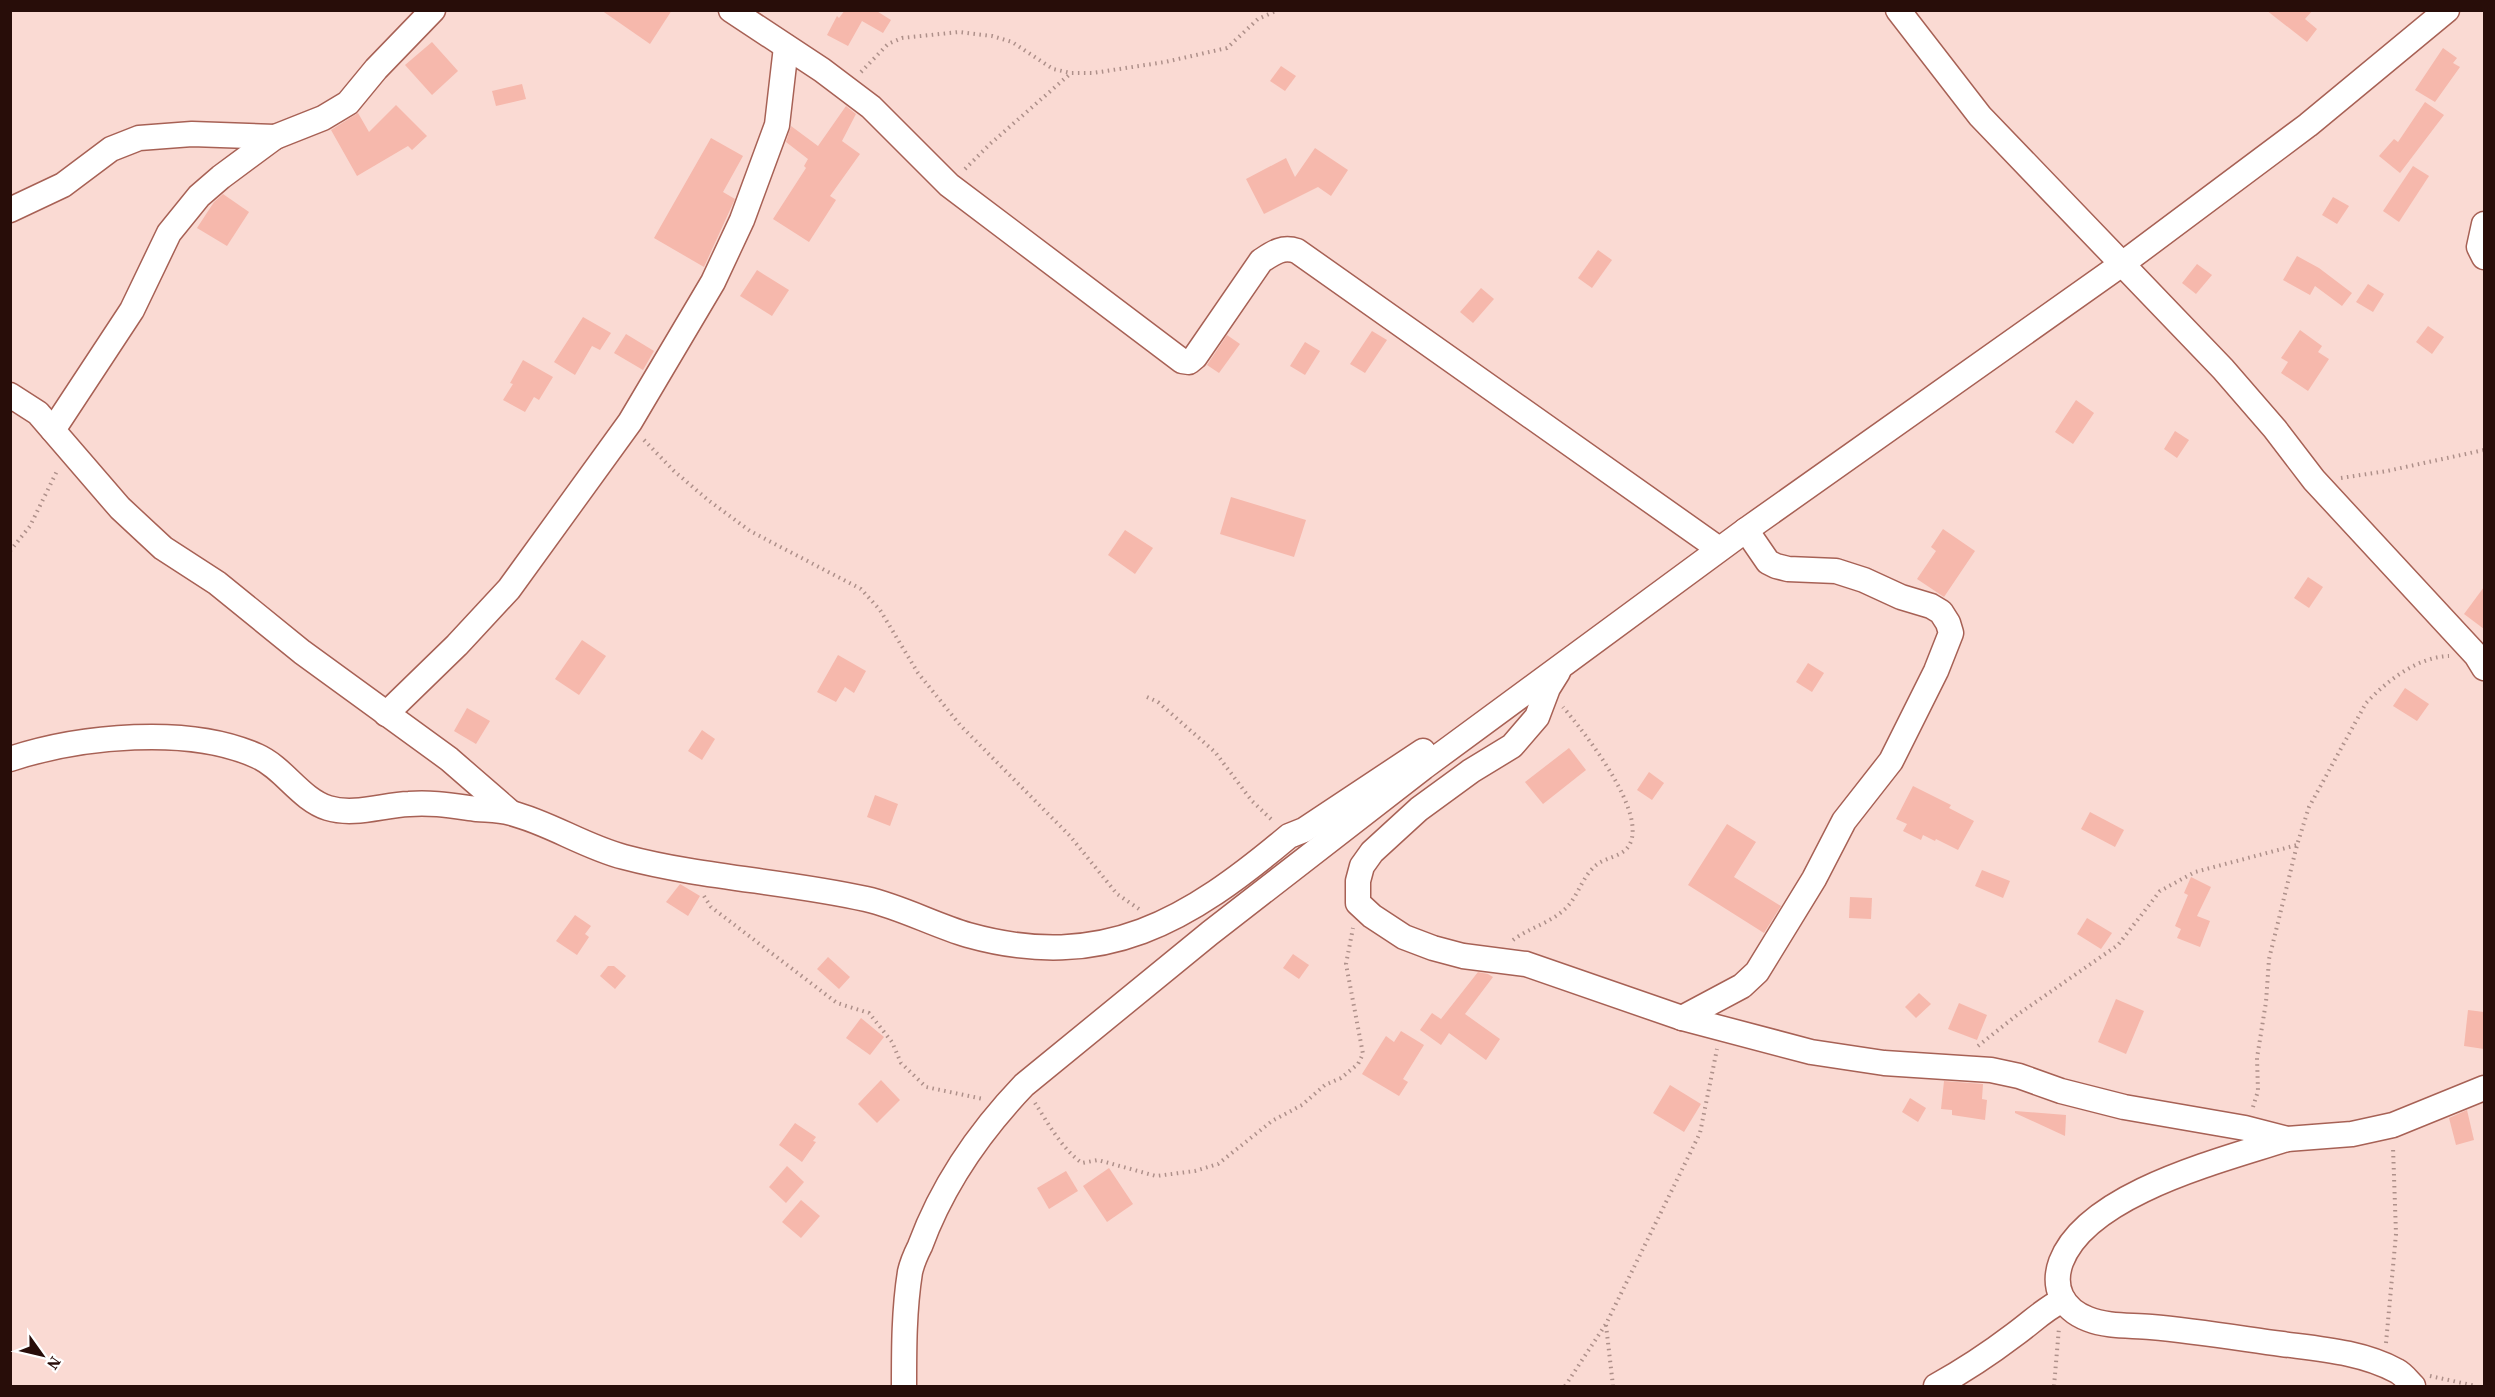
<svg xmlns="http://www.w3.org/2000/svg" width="2495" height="1397" viewBox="0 0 2495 1397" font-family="'Source Serif 4',serif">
<rect width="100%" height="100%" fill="#fadad3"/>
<!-- building -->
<g fill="#f6b8ac">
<polygon points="601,10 672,10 650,44"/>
<polygon points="845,10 875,10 891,20 883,33 862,21 848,46 827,35 837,16 839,18"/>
<polygon points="2266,10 2313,10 2305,19 2317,29 2307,42"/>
<polygon points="432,42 458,71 432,95 405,65"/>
<polygon points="2443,48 2457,58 2453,63 2460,67 2435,102 2415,90"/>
<polygon points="1281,66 1296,76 1285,91 1270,81"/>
<polygon points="522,84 526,99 496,106 492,91"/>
<polygon points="2425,102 2444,115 2400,173 2379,156 2394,139 2398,142"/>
<polygon points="396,105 427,136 412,150 408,146 357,176 331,130 358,113 369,132"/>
<polygon points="846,106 856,114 842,141 860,154 830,196 836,200 809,242 773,219 806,168 804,166 808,159 786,142 791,126 818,146"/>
<polygon points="711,138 743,156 723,192 735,199 704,267 654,238"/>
<polygon points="1315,148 1348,170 1331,196 1318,187 1264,214 1246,179 1286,158 1295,177"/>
<polygon points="2413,166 2429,176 2399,222 2383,211"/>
<polygon points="223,194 249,212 227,246 197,228 214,202"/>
<polygon points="2333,197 2349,206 2337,224 2322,215"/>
<polygon points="1598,250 1612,260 1592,288 1578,278"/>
<polygon points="2297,256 2319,268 2352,293 2342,306 2315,286 2310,295 2283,280"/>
<polygon points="2197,264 2212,275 2196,294 2182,283"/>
<polygon points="757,270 789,290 772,316 740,296"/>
<polygon points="2368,284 2384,294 2373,312 2356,302"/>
<polygon points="1481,288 1494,299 1473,323 1460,312"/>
<polygon points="583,317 611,333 600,350 592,346 575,375 554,362"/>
<polygon points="2428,326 2444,337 2432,354 2416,342"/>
<polygon points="2300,330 2322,346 2318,352 2329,359 2308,391 2281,373 2288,362 2281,358"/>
<polygon points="1372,331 1387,340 1365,373 1350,364"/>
<polygon points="626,334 654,351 643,370 614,353"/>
<polygon points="1227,335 1240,344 1219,373 1207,365"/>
<polygon points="1305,342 1320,351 1305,375 1290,366"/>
<polygon points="523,360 553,377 539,400 534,397 525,412 503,400 513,384 510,383"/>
<polygon points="2076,400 2094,413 2073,444 2055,432"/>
<polygon points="2175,431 2189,440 2177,458 2164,449"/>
<polygon points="1231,497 1306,520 1294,557 1220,534"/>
<polygon points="1943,529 1975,551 1944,597 1917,579 1936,551 1931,547"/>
<polygon points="1125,530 1153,548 1135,574 1108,555"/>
<polygon points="2308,577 2323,587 2309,608 2294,598"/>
<polygon points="2484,587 2484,629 2464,614"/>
<polygon points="582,640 606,656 579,695 555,679"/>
<polygon points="838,655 866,671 854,693 845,687 836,702 817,692"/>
<polygon points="1808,663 1824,673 1812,692 1796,682"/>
<polygon points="2405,688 2429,704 2417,721 2393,706"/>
<polygon points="467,708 490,721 476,744 454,731"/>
<polygon points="702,730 715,739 702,760 688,751"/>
<polygon points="1569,748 1586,770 1543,804 1525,782"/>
<polygon points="1649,772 1664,783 1652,800 1637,790"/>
<polygon points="1913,786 1951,805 1949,808 1974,821 1958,850 1936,839 1935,841 1923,835 1921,840 1903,831 1907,824 1896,819"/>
<polygon points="875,795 898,804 890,826 867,817"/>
<polygon points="2090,812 2124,830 2115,847 2081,829"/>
<polygon points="1727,824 1756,842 1734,877 1781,906 1764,933 1688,885"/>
<polygon points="1982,870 2010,881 2003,898 1975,886"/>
<polygon points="2191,877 2211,887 2197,916 2210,921 2200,947 2177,938 2181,929 2175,926 2188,895 2184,893"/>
<polygon points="680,884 700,896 688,916 666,902"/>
<polygon points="1850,897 1872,898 1871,919 1849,918"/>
<polygon points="575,915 591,926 585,934 589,937 577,955 556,941"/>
<polygon points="2087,918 2112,933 2101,949 2077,934"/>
<polygon points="1293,954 1309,965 1299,979 1283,968"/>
<polygon points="828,957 850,977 839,989 817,969"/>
<polygon points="608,966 614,966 626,976 615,989 600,976"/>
<polygon points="1478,972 1488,974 1493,977 1465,1014 1500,1039 1486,1060 1449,1033 1441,1045 1420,1030 1432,1013 1441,1019"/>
<polygon points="1919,993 1931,1004 1916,1018 1905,1007"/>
<polygon points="2116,999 2144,1011 2126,1054 2098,1042"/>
<polygon points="1959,1003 1987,1015 1977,1040 1948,1029"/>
<polygon points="2468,1010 2484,1012 2484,1049 2464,1046"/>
<polygon points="861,1018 884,1037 870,1055 846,1038"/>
<polygon points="1401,1031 1424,1045 1403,1079 1408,1082 1399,1096 1362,1074 1386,1036 1394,1042"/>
<polygon points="881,1080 900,1100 877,1123 858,1104"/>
<polygon points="1944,1081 1983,1084 1982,1099 1987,1100 1985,1120 1952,1115 1952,1110 1941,1109"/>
<polygon points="1670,1085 1701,1104 1684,1132 1653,1113"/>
<polygon points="1910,1098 1926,1108 1918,1122 1902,1112"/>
<polygon points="2467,1110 2474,1140 2456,1145 2449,1118"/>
<polygon points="2015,1111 2066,1115 2065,1136 2015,1113"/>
<polygon points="795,1123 816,1137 813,1141 816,1142 802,1162 779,1145"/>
<polygon points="787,1166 804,1182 786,1203 769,1187"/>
<polygon points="1109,1168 1133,1204 1107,1222 1083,1186"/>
<polygon points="1066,1171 1078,1191 1049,1209 1037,1188"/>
<polygon points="801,1200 820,1216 801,1238 782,1222"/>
</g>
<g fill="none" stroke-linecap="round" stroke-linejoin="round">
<defs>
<g id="minor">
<path d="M731,10L822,70L871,107L949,185L1182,361L1189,362L1195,357L1261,261C1273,253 1282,246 1297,251L1719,549"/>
<polyline points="1898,10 1980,116 2223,369 2275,429 2314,480 2476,655 2484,668"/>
<polyline points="10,210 63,185 111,149 139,138 192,134 275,137"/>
<polyline points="2484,224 2479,247 2484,257"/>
<polyline points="10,395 38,413 120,508 163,548 217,583 302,652 449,759 510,812"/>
<polyline points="53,430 132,310 169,233 199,196 221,177 275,137 323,118 348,103 376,69 433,10"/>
<polyline points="1558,672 1548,688 1537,717 1512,746 1471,771 1419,809 1372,852 1362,866 1358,881 1358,903 1372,916 1404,937 1433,948 1463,956 1526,964 1682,1018 1811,1052 1884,1063 1991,1070 2019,1076 2061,1091 2124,1107 2245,1128 2287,1139 2352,1134 2393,1125 2484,1088"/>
<polyline points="386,714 457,645 509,589 630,422 713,282 742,220 777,125 786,47"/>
<path d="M10,759C80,736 189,725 257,756C284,768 300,799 328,808C354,816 383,805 409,804C432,802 454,806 477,809C488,810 500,810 511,813C550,823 585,847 624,857C703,878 786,881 866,899C901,907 934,925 968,935C1104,973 1189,920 1289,836L1304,830L1423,751"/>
<polyline points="1682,1018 1742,986 1757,972 1814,879 1844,821 1891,761 1936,671 1951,633 1948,623 1941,612 1931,606 1901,597 1864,580 1836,571 1788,569 1776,566 1768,562 1746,530"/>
<path d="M2287,1139C2223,1160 2087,1193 2061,1262C2052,1287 2062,1309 2088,1319C2108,1327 2131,1325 2151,1327C2195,1331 2238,1338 2282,1344C2320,1349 2362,1352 2397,1371C2403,1374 2408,1381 2413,1386"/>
<path d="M904,1386C904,1348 904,1310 910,1272C912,1263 916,1254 920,1246C942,1186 980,1131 1024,1085L1210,933L1424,767L1746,530L2122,264L2308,125L2447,10"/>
<path d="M1936,1386C1963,1371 1989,1354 2014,1335C2031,1323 2044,1309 2063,1300"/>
</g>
</defs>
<!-- minor casing -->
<use href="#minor" stroke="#a76155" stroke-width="27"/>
<!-- path -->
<g stroke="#ae908a" stroke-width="4" stroke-dasharray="1.5 4.5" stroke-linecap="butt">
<polyline points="861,72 888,44 902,38 959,32 992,36 1012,42 1053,69 1071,73 1093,73 1165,62 1227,48 1258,19 1278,10"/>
<polyline points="965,169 990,144 1070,74"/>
<polyline points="644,440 674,471 708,500 750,531 861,589 880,610 918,673 960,725 1070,836 1117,894 1139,909"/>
<polyline points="2341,478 2387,471 2484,450"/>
<polyline points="10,551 30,526 58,469"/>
<polyline points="1147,697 1158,702 1215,752 1252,801 1273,821"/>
<polyline points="704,896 711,907 837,1003 869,1013 892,1042 901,1063 926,1087 983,1099"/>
<path d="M1513,940C1529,928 1550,923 1565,909C1577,898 1581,880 1593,868C1603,857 1620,858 1628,847C1651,815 1583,731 1563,707"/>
<polyline points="1978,1046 2017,1015 2118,945 2160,891 2195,872 2297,845"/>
<path d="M1035,1103C1048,1123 1062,1149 1082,1163L1098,1160L1156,1176L1195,1171L1218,1164L1272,1121L1302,1105L1325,1085L1341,1078L1358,1064L1363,1054L1346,964L1353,928"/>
<path d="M2253,1107L2258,1091L2257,1058L2266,1002L2269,959L2297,845L2309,807L2366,703C2387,681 2417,657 2449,656"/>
<polyline points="1606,1325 1613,1386"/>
<polyline points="2386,1343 2396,1234 2393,1147"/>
<polyline points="2430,1376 2476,1386"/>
<polyline points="1565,1386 1606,1324 1700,1133 1717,1049"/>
<polyline points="2054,1386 2059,1328"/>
</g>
<!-- minor -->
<use href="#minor" stroke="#fff" stroke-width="24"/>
</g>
<!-- border -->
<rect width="2495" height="1397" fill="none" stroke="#280d09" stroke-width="24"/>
<!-- north arrow -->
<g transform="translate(42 1355) rotate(124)" stroke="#ffffff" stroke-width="4.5" paint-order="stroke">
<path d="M0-4.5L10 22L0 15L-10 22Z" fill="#280d09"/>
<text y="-9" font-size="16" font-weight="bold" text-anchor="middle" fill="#280d09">N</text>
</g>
</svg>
